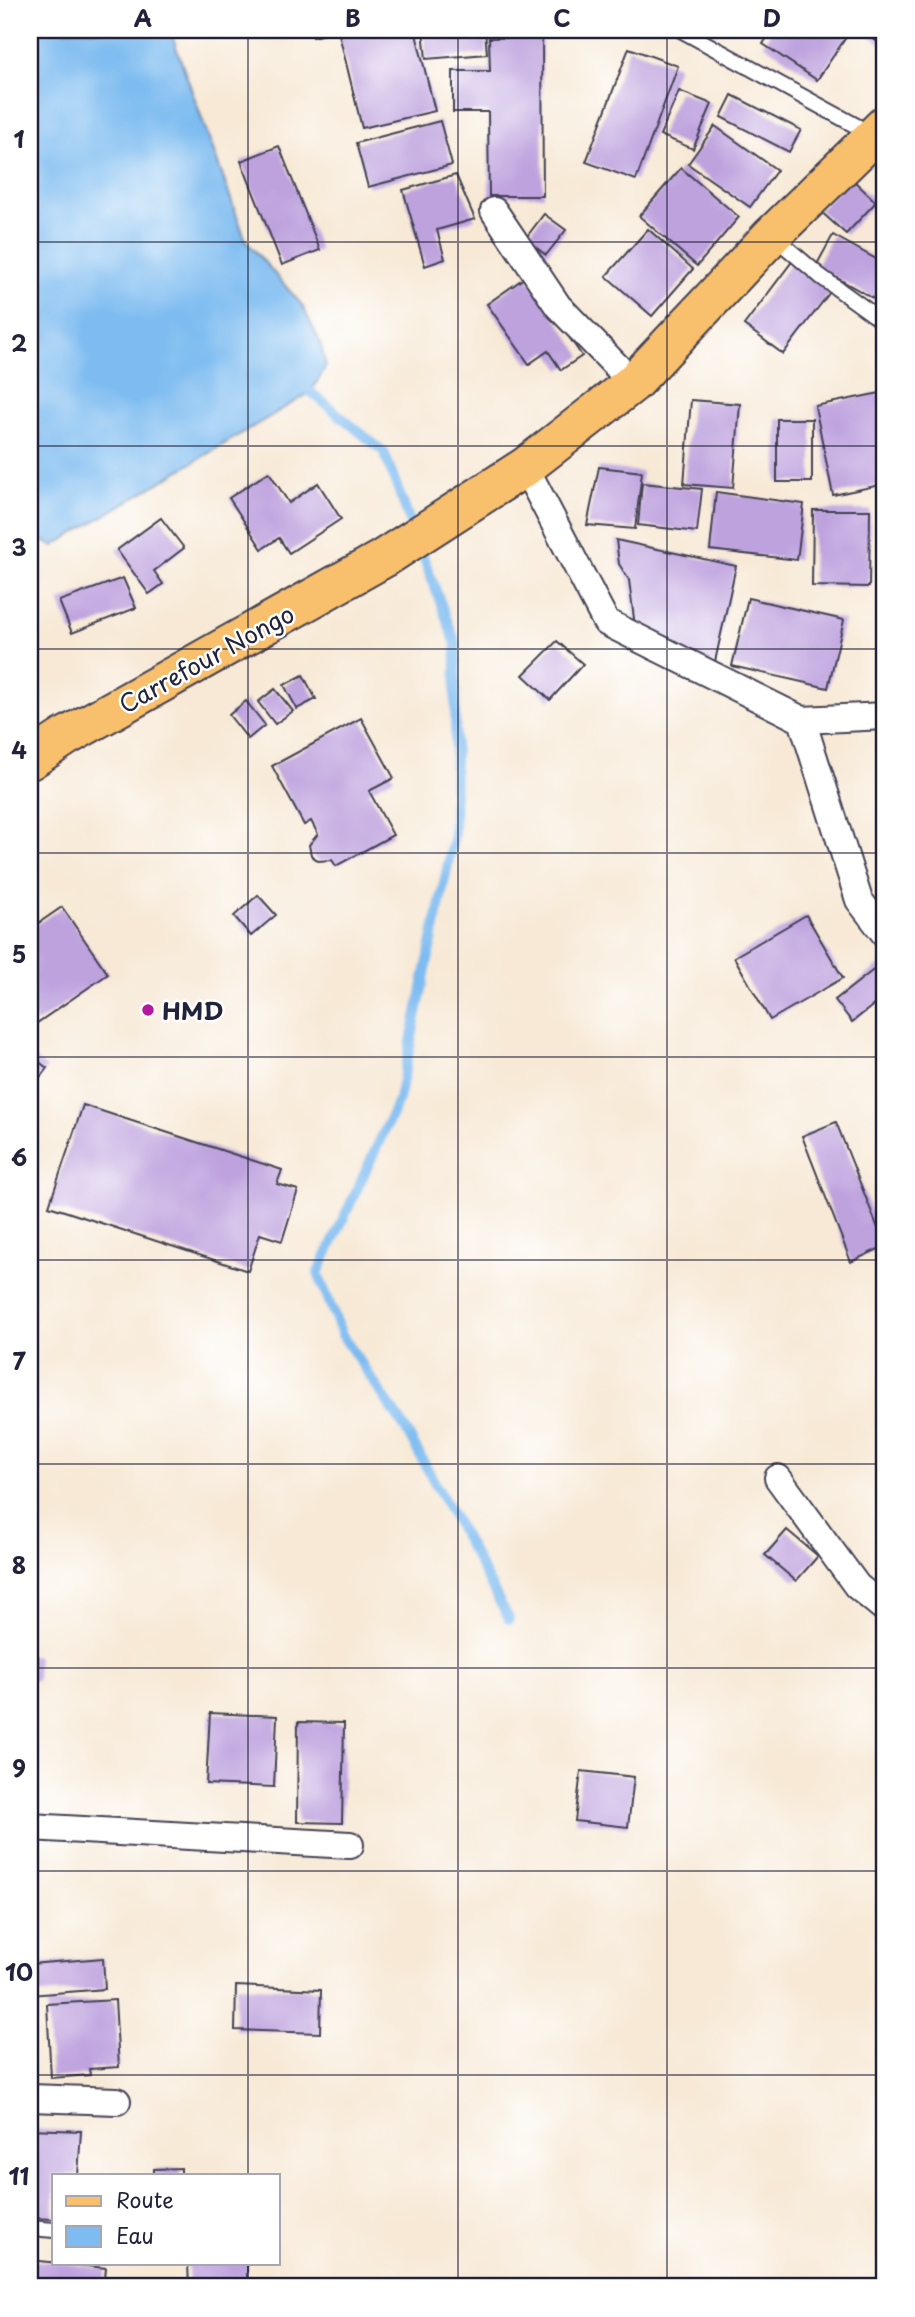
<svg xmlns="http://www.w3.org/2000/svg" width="915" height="2317" viewBox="0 0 915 2317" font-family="'Playpen Sans',sans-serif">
<rect width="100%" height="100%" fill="#fff"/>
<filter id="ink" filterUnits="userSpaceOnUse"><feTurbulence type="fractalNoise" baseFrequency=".0143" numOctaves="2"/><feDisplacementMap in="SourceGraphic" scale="14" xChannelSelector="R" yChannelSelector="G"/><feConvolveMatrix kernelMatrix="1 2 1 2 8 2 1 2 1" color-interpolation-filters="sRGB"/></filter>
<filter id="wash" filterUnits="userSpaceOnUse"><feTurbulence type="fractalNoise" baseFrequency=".00686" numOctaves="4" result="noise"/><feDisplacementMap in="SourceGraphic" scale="28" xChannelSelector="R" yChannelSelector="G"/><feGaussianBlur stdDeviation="1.57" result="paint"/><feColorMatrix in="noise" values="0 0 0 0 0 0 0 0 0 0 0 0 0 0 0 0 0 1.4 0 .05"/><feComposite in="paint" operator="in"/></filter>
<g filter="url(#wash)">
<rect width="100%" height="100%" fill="#f7e9d6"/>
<!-- water -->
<polygon fill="#7dbbf0" stroke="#506e96" stroke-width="2" points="30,30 170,30 246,241 302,305 320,342 326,366 311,392 53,546 30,535"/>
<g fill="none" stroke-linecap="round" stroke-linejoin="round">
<!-- stream -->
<polyline stroke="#7dbbf0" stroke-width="10" points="311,392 384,452 456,644 454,835 399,1099 318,1273 342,1335 405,1428 509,1619"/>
</g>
<g id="blocks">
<!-- building -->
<g fill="#bea2de">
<polygon points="313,30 337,30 337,31 313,37"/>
<polygon points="357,30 415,30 435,111 362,128 339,34"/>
<polygon points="423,30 485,30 487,54 426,59"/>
<polygon points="772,30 851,30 817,80 763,44"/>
<polygon points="867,30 885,30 885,47 865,33"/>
<polygon points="542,37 543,196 489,196 488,112 453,112 453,71 490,71 489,38"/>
<polygon points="629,48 678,66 636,180 586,162"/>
<polygon points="679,91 712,104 693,149 660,135"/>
<polygon points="732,95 801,130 789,152 721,117"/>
<polygon points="440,121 452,165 368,187 356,143"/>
<polygon points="715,126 777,170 750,207 688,164"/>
<polygon points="279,146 320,250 282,265 241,161"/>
<polygon points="681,168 739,217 697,266 639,216"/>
<polygon points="456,175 475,219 437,230 445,259 425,266 403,190"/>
<polygon points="850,177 876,202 846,234 819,210"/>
<polygon points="544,214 566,230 546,255 525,239"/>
<polygon points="648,229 693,269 652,316 606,276"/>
<polygon points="833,235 885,264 885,305 816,266"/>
<polygon points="794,259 833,288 783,354 744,325"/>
<polygon points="527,276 582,356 561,370 548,351 529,364 487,304"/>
<polygon points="885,392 885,484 833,495 815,406"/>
<polygon points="691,400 740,404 733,488 684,484"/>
<rect x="777" y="419" width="35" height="63"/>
<polygon points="599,467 642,472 635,529 587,525"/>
<polygon points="269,472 289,503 318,483 341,519 289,553 279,538 262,549 229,498"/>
<polygon points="642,483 702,489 697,532 638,525"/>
<polygon points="716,492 804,504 797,560 710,550"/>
<polygon points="813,510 870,510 869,587 812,586"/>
<polygon points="161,518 184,548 154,571 163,584 149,594 117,550"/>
<polygon points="616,540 736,566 714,666 636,634 629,580 619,564"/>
<polygon points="123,578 136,608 72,633 59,601"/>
<polygon points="748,598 844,620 828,688 732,666"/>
<polygon points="557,641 583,664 550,700 523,675"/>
<polygon points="303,675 316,699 297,709 284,685"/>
<polygon points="275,689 293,711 275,724 258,702"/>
<polygon points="246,701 265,725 248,739 229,715"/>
<polygon points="361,718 394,778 369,791 393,835 336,866 332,860 318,861 311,855 309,845 318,834 311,821 304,825 272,766"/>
<polygon points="258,895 276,915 251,936 234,916"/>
<polygon points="62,907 108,974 37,1023 30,1013 30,929"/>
<polygon points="806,915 843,978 770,1020 734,957"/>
<polygon points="881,964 885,968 885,996 852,1022 835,1000"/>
<polygon points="30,1055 47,1068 30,1091"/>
<polygon points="83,1105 282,1170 277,1184 298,1190 282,1241 260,1234 248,1271 49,1206"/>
<polygon points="836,1122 885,1246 851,1262 802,1136"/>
<polygon points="30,1357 32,1357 33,1379 30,1379"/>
<polygon points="787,1530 818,1556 796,1581 765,1555"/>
<polygon points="30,1655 38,1656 37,1681 30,1680"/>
<polygon points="30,1696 34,1696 32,1743 30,1743"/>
<polygon points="210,1713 277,1716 274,1787 206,1784"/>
<polygon points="298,1722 344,1723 342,1823 297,1822"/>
<polygon points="581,1771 634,1777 628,1827 575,1821"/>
<polygon points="103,1958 105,1989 30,1995 30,1964"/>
<polygon points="236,1986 321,1990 320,2033 235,2030"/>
<polygon points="115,2000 119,2067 89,2069 90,2075 51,2078 47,2004"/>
<polygon points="30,2013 33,2013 32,2035 30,2035"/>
<polygon points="30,2129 81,2131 78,2175 54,2175 54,2219 30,2218"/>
<polygon points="181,2168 181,2175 154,2175 154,2169"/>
<polygon points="30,2260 106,2268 104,2287 30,2287"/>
<polygon points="188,2263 247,2263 247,2287 189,2287"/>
</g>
</g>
</g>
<g filter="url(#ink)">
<use href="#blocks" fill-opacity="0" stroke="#424052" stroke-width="2"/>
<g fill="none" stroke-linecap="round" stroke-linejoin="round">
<defs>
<g id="service">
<polyline points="681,30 873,135"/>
<polyline points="773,236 820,276 885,323"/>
<polyline points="30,2228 54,2230"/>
</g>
<g id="minor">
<polyline points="494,211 558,306 633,383"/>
<polyline points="525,467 606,622 802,720 859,900 885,934"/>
<polyline points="802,720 885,716"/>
<polyline points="778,1478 857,1586 885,1609"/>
<polyline points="30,1827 350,1845"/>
<polyline points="30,2098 117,2101"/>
</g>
<polyline id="primary" points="30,760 65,737 384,558 525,467 633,383 772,235 885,125"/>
</defs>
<!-- service casing -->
<use href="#service" stroke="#424052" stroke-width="18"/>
<!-- minor casing -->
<use href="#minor" stroke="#424052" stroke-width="30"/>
<!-- primary casing -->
<use href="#primary" stroke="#424052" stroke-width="42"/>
<!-- service -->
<use href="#service" stroke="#fff" stroke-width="14"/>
<!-- minor -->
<use href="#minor" stroke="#fff" stroke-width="26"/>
<!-- primary -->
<use href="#primary" stroke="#f8bf6c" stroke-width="38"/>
</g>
</g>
<!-- grid -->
<path fill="none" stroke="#22223b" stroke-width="2" stroke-opacity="0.55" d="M248,30V2175M458,30V2287M667,30V2287M30,242H885M30,446H885M30,649H885M30,853H885M30,1057H885M30,1260H885M30,1464H885M30,1668H885M30,1871H885M30,2075H885M248,2263V2287"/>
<!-- markers -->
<circle fill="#b5179e" stroke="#fff" stroke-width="2.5" cx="148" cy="1010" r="7"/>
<g text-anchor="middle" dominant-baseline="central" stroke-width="5" stroke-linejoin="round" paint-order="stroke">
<!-- street labels -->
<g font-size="24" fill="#22223b" stroke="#fff">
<text transform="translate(206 658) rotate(-29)">Carrefour Nongo</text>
</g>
<!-- poi labels -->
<g font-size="24" font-weight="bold" fill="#22223b" stroke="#fff" text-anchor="start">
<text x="162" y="1010">HMD</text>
</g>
</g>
<!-- margin -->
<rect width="915" height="2317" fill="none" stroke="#fff" stroke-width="77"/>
<!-- legend -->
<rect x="52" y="2174" width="228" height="91" fill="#ffffff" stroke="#a7a7b1" stroke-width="2"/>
<rect x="66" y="2196" width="35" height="10" fill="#f8bf6c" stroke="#a7a7b1" stroke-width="2"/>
<text x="116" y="2208" font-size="21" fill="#22223b">Route</text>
<rect x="66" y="2226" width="35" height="21" fill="#7dbbf0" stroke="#a7a7b1" stroke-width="2"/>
<text x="116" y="2244" font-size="21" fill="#22223b">Eau</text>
<rect x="38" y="38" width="838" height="2240" fill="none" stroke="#22223b" stroke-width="2.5"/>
<g font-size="23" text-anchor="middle" font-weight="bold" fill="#22223b">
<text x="143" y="27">A</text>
<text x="353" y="27">B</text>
<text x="562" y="27">C</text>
<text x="772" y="27">D</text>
<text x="19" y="148">1</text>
<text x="19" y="352">2</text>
<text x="19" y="556">3</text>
<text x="19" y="759">4</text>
<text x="19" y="963">5</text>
<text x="19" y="1166">6</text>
<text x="19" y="1370">7</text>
<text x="19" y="1574">8</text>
<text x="19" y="1777">9</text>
<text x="19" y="1981">10</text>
<text x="19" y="2185">11</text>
</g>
</svg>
